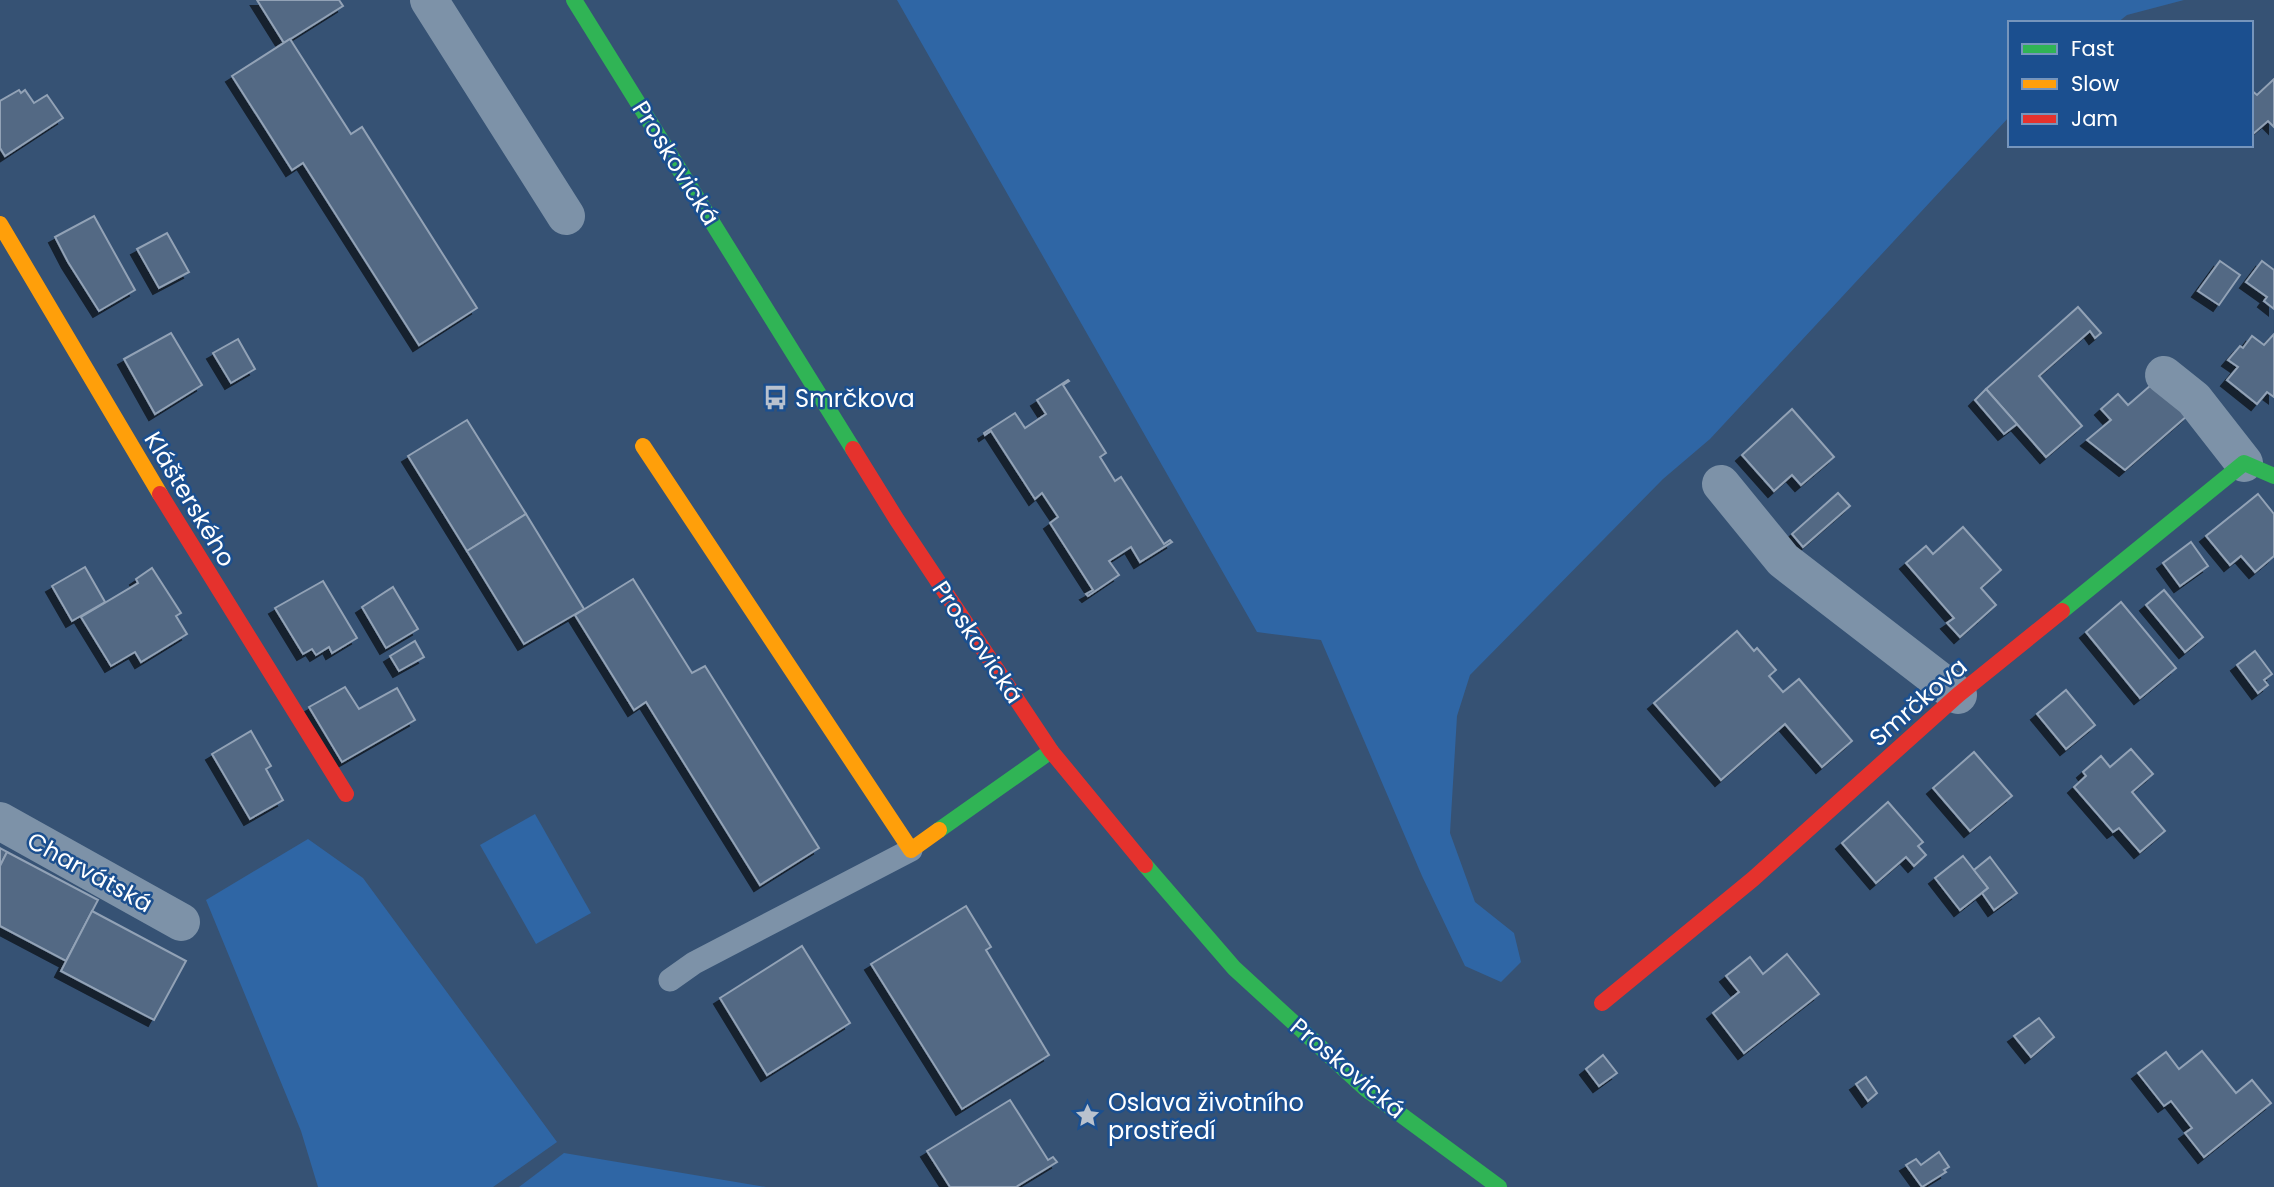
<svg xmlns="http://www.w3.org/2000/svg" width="2274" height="1187" viewBox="0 0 2274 1187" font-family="Poppins,sans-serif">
<defs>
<filter id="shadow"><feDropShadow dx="-6" dy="6" stdDeviation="0" flood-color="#0009"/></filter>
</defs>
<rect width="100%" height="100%" fill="#365274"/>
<!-- green -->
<g fill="#2f66a5">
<polygon points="897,0 2184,0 2127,15 2117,23 2010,23 2010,116 1710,439 1663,479 1470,675 1457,716 1450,833 1475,902 1514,933 1521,962 1501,982 1465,966 1422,876 1321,640 1257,632"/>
<polygon points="535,814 591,913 536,944 480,845"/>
<polygon points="308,839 363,878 557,1142 493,1187 318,1187 301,1131 206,900"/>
<polygon points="564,1153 766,1187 519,1187"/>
</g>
<!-- building -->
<g fill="#526984" stroke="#92a2b6" stroke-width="2" filter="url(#shadow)">
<polygon points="257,0 339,0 343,6 284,43"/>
<polygon points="290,39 351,134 362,127 477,308 419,345 303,163 292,170 232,76"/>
<polygon points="2274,79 2274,127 2268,121 2253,134 2251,132 2251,90 2257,95"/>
<polygon points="19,90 21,93 25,90 34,103 47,95 63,118 5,156 0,148 0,101"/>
<polygon points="94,216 135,290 99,311 68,262 55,237"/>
<polygon points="167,233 189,272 159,288 137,249"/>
<polygon points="2220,261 2240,275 2219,305 2198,291"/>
<polygon points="2262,261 2274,270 2274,309 2264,301 2267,297 2246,282"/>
<polygon points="2078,307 2101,333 2095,338 2090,331 2039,376 2082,426 2046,457 1986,389"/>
<polygon points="171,333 202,385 155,414 124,359"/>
<polygon points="2274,334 2274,397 2267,392 2257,404 2227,380 2238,367 2228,360 2240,346 2243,348 2252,336 2264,345"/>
<polygon points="238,339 255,369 231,383 213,353"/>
<polygon points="1068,380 1069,381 1063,385 1106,453 1100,457 1115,481 1121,477 1164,544 1170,540 1172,542 1140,562 1131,547 1109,561 1119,575 1088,596 1086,594 1093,590 1050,523 1058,517 1042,493 1035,499 991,431 985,435 984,433 1015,413 1025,428 1046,414 1037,400"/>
<polygon points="2151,385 2188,415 2125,470 2087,440 2111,420 2101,409 2118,394 2128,405"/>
<polygon points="1986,389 2017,424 2004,434 1975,400"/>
<polygon points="1792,409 1834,457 1801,485 1792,475 1774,491 1742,455"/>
<polygon points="467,420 526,514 467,551 408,456"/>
<polygon points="1838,493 1850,506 1803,547 1792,534"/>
<polygon points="2258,494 2274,514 2274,556 2255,572 2241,556 2230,565 2206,536"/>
<polygon points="526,514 584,609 524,644 467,551"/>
<polygon points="1963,527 2001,570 1981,588 1996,605 1960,637 1947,623 1954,618 1906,563 1926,546 1933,554"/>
<polygon points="2191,542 2208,566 2180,586 2163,563"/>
<polygon points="85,567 105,602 72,621 52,586"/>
<polygon points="152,568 181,613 176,616 187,634 141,662 135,652 111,666 81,617 138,583 136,579"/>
<polygon points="633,579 692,673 705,666 819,848 760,885 646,702 634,710 575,615"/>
<polygon points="323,581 357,638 332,653 329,647 316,655 312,649 303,654 275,608"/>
<polygon points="393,587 418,629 386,648 362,607"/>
<polygon points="2164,590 2203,637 2185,652 2146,605"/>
<polygon points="2121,602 2176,668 2140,698 2086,632"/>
<polygon points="1737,631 1754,651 1757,648 1776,670 1769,676 1783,692 1799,679 1852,741 1822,767 1785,724 1721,780 1654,703"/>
<polygon points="415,641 424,657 399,671 390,656"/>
<polygon points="2255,651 2272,674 2264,680 2268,685 2258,693 2237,665"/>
<polygon points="345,687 359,709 397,688 415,720 342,762 309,707"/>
<polygon points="2066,690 2095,725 2066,749 2037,714"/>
<polygon points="251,731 271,766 266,769 283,800 250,819 212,754"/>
<polygon points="2131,749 2153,774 2132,792 2165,831 2140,852 2119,828 2113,832 2074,787 2086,776 2083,772 2101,756 2110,767"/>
<polygon points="1974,752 2012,796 1970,831 1933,788"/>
<polygon points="1888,802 1923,842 1918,846 1926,855 1914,866 1906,857 1876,883 1842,843"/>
<polygon points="0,848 7,852 0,866"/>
<polygon points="7,852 98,900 66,961 0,926 0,866"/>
<polygon points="1963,856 1988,888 1960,910 1935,878"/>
<polygon points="1990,857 2017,893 1994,910 1982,893 1988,888 1974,870"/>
<polygon points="966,906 991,947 986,950 1049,1055 962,1109 871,964"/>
<polygon points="92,911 186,961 154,1020 61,971"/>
<polygon points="802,946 850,1023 767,1075 720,998"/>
<polygon points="1787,954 1819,994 1744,1053 1713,1013 1739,992 1726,976 1750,957 1763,974"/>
<polygon points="2039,1018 2054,1037 2031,1057 2014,1036"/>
<polygon points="2202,1051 2236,1093 2252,1080 2271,1103 2204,1157 2185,1133 2192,1128 2171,1101 2164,1106 2138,1073 2166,1052 2179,1069"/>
<polygon points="1603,1055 1617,1073 1599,1086 1586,1069"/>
<polygon points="1866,1077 1877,1093 1868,1101 1856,1084"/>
<polygon points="1010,1100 1048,1160 1053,1157 1057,1162 1016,1187 950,1187 927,1151"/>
<polygon points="1939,1152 1949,1167 1944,1170 1946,1172 1922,1187 1906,1165 1916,1159 1921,1165"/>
</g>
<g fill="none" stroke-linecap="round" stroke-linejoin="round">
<!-- lane -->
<polyline stroke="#7d92a8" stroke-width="23" points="670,980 694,963 911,850"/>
<!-- street -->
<g stroke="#7d92a8" stroke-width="38">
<polyline points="429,0 566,216"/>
<polyline points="2164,375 2194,399 2244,463"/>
<polyline points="1721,484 1783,560 1958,695"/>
<polyline points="0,821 181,922"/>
</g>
<!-- fast -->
<g stroke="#30b455" stroke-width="16">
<polyline points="574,0 853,449"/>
<polyline points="2062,611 2244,463 2274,476"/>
<polyline points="939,830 1051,751"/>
<polyline points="1145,865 1234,968 1366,1089 1499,1187"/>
</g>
<!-- slow -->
<g stroke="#ff9f0a" stroke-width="16">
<polyline points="0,224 160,494"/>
<polyline points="643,446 911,850 939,830"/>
</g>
<!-- jam -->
<g stroke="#e5322d" stroke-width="16">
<polyline points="853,449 897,520 1051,751 1145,865"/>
<polyline points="160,494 346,794"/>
<polyline points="1602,1003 1753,879 1958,695 2062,611"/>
</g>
</g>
<!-- icons -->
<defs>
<symbol id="bus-bare" viewBox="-9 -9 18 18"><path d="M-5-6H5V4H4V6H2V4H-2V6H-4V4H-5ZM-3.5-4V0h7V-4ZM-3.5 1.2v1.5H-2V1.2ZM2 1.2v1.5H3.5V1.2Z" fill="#b9c2ce" stroke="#1b4f8f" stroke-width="2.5" paint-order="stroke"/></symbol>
<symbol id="sight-bare" viewBox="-9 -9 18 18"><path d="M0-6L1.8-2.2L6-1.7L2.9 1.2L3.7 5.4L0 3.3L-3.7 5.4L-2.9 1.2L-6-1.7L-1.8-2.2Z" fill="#b9c2ce" stroke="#1b4f8f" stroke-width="2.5" paint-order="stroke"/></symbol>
</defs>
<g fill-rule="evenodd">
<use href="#bus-bare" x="758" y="380" width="35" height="35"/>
<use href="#sight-bare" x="1070" y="1098" width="35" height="35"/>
</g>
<g text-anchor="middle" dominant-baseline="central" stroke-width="5" stroke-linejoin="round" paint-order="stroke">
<!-- street labels -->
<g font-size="24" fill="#fff" stroke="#1b4f8f">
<text transform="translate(676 163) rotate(58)">Proskovická</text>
<text transform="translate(190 499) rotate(59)">Klášterského</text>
<text transform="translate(978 642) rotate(56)">Proskovická</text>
<text transform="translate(1918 702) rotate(-41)">Smrčkova</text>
<text transform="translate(90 872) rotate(29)">Charvátská</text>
<text transform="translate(1348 1068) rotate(40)">Proskovická</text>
</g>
<!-- poi labels -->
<g font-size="24" fill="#fff" stroke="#1b4f8f" text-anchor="start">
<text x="795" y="398">Smrčkova</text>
<text x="1108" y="1102">Oslava životního<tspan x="1108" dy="28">prostředí</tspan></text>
</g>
</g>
<!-- legend -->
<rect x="2008" y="21" width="245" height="126" fill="#1b4f8f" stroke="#7695bc" stroke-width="2"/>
<rect x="2022" y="44" width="35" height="10" fill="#30b455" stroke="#7695bc" stroke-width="2"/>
<text x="2071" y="56" font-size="21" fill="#ffffff">Fast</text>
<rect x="2022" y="79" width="35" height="10" fill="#ff9f0a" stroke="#7695bc" stroke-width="2"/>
<text x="2071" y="91" font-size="21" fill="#ffffff">Slow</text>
<rect x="2022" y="114" width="35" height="10" fill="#e5322d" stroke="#7695bc" stroke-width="2"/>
<text x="2071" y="126" font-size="21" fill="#ffffff">Jam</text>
</svg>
